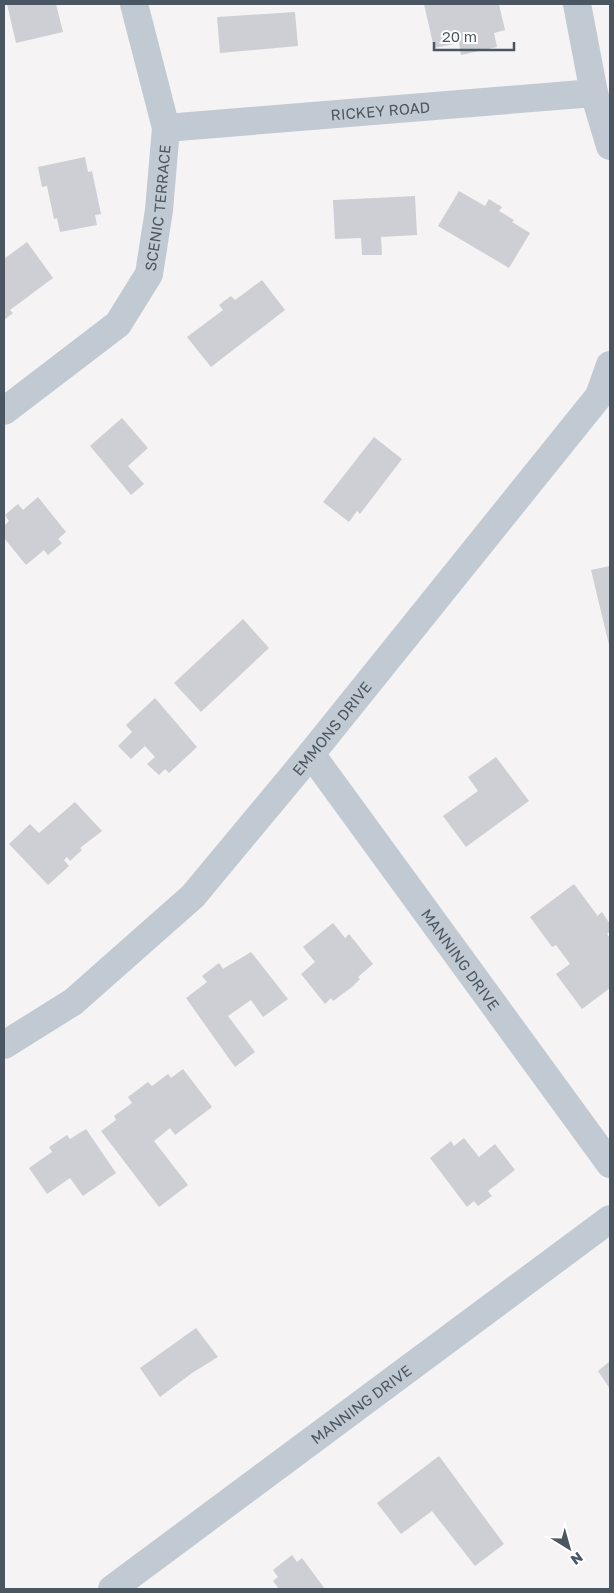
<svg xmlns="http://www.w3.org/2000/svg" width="614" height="1593" viewBox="0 0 614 1593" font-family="'Golos Text',sans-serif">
<rect width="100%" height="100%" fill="#f5f3f3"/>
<!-- building -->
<g fill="#cdcfd5">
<polygon points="7,4 56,4 63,32 16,43"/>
<polygon points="424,4 499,4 505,30 494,33 497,47 461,55 459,43 434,48"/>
<polygon points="295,12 298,46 220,53 217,17"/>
<polygon points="85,157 88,172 92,171 101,214 95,215 97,225 60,232 57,218 54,219 47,186 42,187 38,167"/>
<polygon points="459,191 485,206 489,199 502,207 499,211 514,220 512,222 530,233 509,268 438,226"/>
<polygon points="415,196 417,235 381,237 382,255 362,255 361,238 335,239 333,200"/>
<polygon points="27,242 53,278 10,310 13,313 4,320 4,259"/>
<polygon points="262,280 285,310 211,367 187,337 223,310 219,305 231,296 235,300"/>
<polygon points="122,418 148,448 128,466 144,484 131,495 90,446"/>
<polygon points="374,437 402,459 360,514 357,511 349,522 323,502"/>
<polygon points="38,497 66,532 58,539 62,543 48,555 44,550 26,565 4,538 4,526 9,521 5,515 18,504 23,510"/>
<polygon points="610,566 610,649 591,570"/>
<polygon points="243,619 269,648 201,712 174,683"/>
<polygon points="155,698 197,747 169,773 165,769 159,775 147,764 155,757 145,746 131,759 118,746 132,732 126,725"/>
<polygon points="496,757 529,801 466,847 443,816 478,791 468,777"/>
<polygon points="75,802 102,831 80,848 82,850 70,861 67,857 64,860 69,866 48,885 9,844 30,824 39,833"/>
<polygon points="574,884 597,915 596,917 602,912 610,924 610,932 607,934 610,938 610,988 582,1009 556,974 570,964 556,945 552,947 530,917"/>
<polygon points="333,923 345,938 349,934 373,964 358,977 360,979 352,987 333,1001 331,998 325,1004 301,974 315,962 303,947"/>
<polygon points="251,952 288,999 263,1017 251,1000 228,1016 255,1052 235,1067 186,998 207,982 202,976 219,963 223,969"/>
<polygon points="183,1069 212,1107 175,1135 170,1128 154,1141 188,1185 159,1207 101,1131 116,1120 114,1116 132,1103 128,1097 148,1082 152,1086 168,1074 171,1078"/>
<polygon points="86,1129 116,1173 83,1196 70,1178 47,1194 29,1168 52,1152 49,1147 67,1135 70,1139"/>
<polygon points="464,1138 479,1157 495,1144 515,1170 488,1191 492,1196 478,1206 474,1201 467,1207 430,1158 451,1141 454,1146"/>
<polygon points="196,1328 218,1357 192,1373 160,1397 140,1368"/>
<polygon points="610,1361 610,1389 598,1371"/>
<polygon points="439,1456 504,1544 475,1566 432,1511 401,1534 377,1503"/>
<polygon points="292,1555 297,1562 302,1558 325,1589 279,1589 273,1581 278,1577 273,1570"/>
</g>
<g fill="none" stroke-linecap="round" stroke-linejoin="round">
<!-- minor -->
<g stroke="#c1cad2" stroke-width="28">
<polyline points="577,4 594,93 610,146"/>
<path id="s1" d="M166,128L594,93"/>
<path id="s2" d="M4,411L118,324L149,274L159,210L166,128L134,4"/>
<path id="s3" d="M311,754L610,1164"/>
<path id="s4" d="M4,1045L73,1002L193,896L311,754L599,396L610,365"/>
<path id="s5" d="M112,1589L610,1219"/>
</g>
</g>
<g text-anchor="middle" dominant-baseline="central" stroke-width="4" stroke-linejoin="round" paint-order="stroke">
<!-- street labels -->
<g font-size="15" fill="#4a5661" stroke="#fff">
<text stroke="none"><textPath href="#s1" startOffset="215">RICKEY ROAD</textPath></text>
<text stroke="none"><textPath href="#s2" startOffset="269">SCENIC TERRACE</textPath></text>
<text stroke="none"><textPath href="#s4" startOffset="459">EMMONS DRIVE</textPath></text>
<text stroke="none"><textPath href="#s3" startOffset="254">MANNING DRIVE</textPath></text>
<text stroke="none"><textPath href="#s5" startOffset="310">MANNING DRIVE</textPath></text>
</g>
</g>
<!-- border -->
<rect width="614" height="1593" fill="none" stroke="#4a5661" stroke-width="10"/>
<!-- north arrow -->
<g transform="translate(569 1548) rotate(143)" stroke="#ffffff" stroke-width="4" paint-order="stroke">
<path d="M0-4L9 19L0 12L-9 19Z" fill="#4a5661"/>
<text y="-8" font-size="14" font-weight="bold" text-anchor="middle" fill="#4a5661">N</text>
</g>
<!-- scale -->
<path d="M434 42v8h80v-8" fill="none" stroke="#4a5661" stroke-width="2.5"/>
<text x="442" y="42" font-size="15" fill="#4a5661" stroke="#ffffff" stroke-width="4" paint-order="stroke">20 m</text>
</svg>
